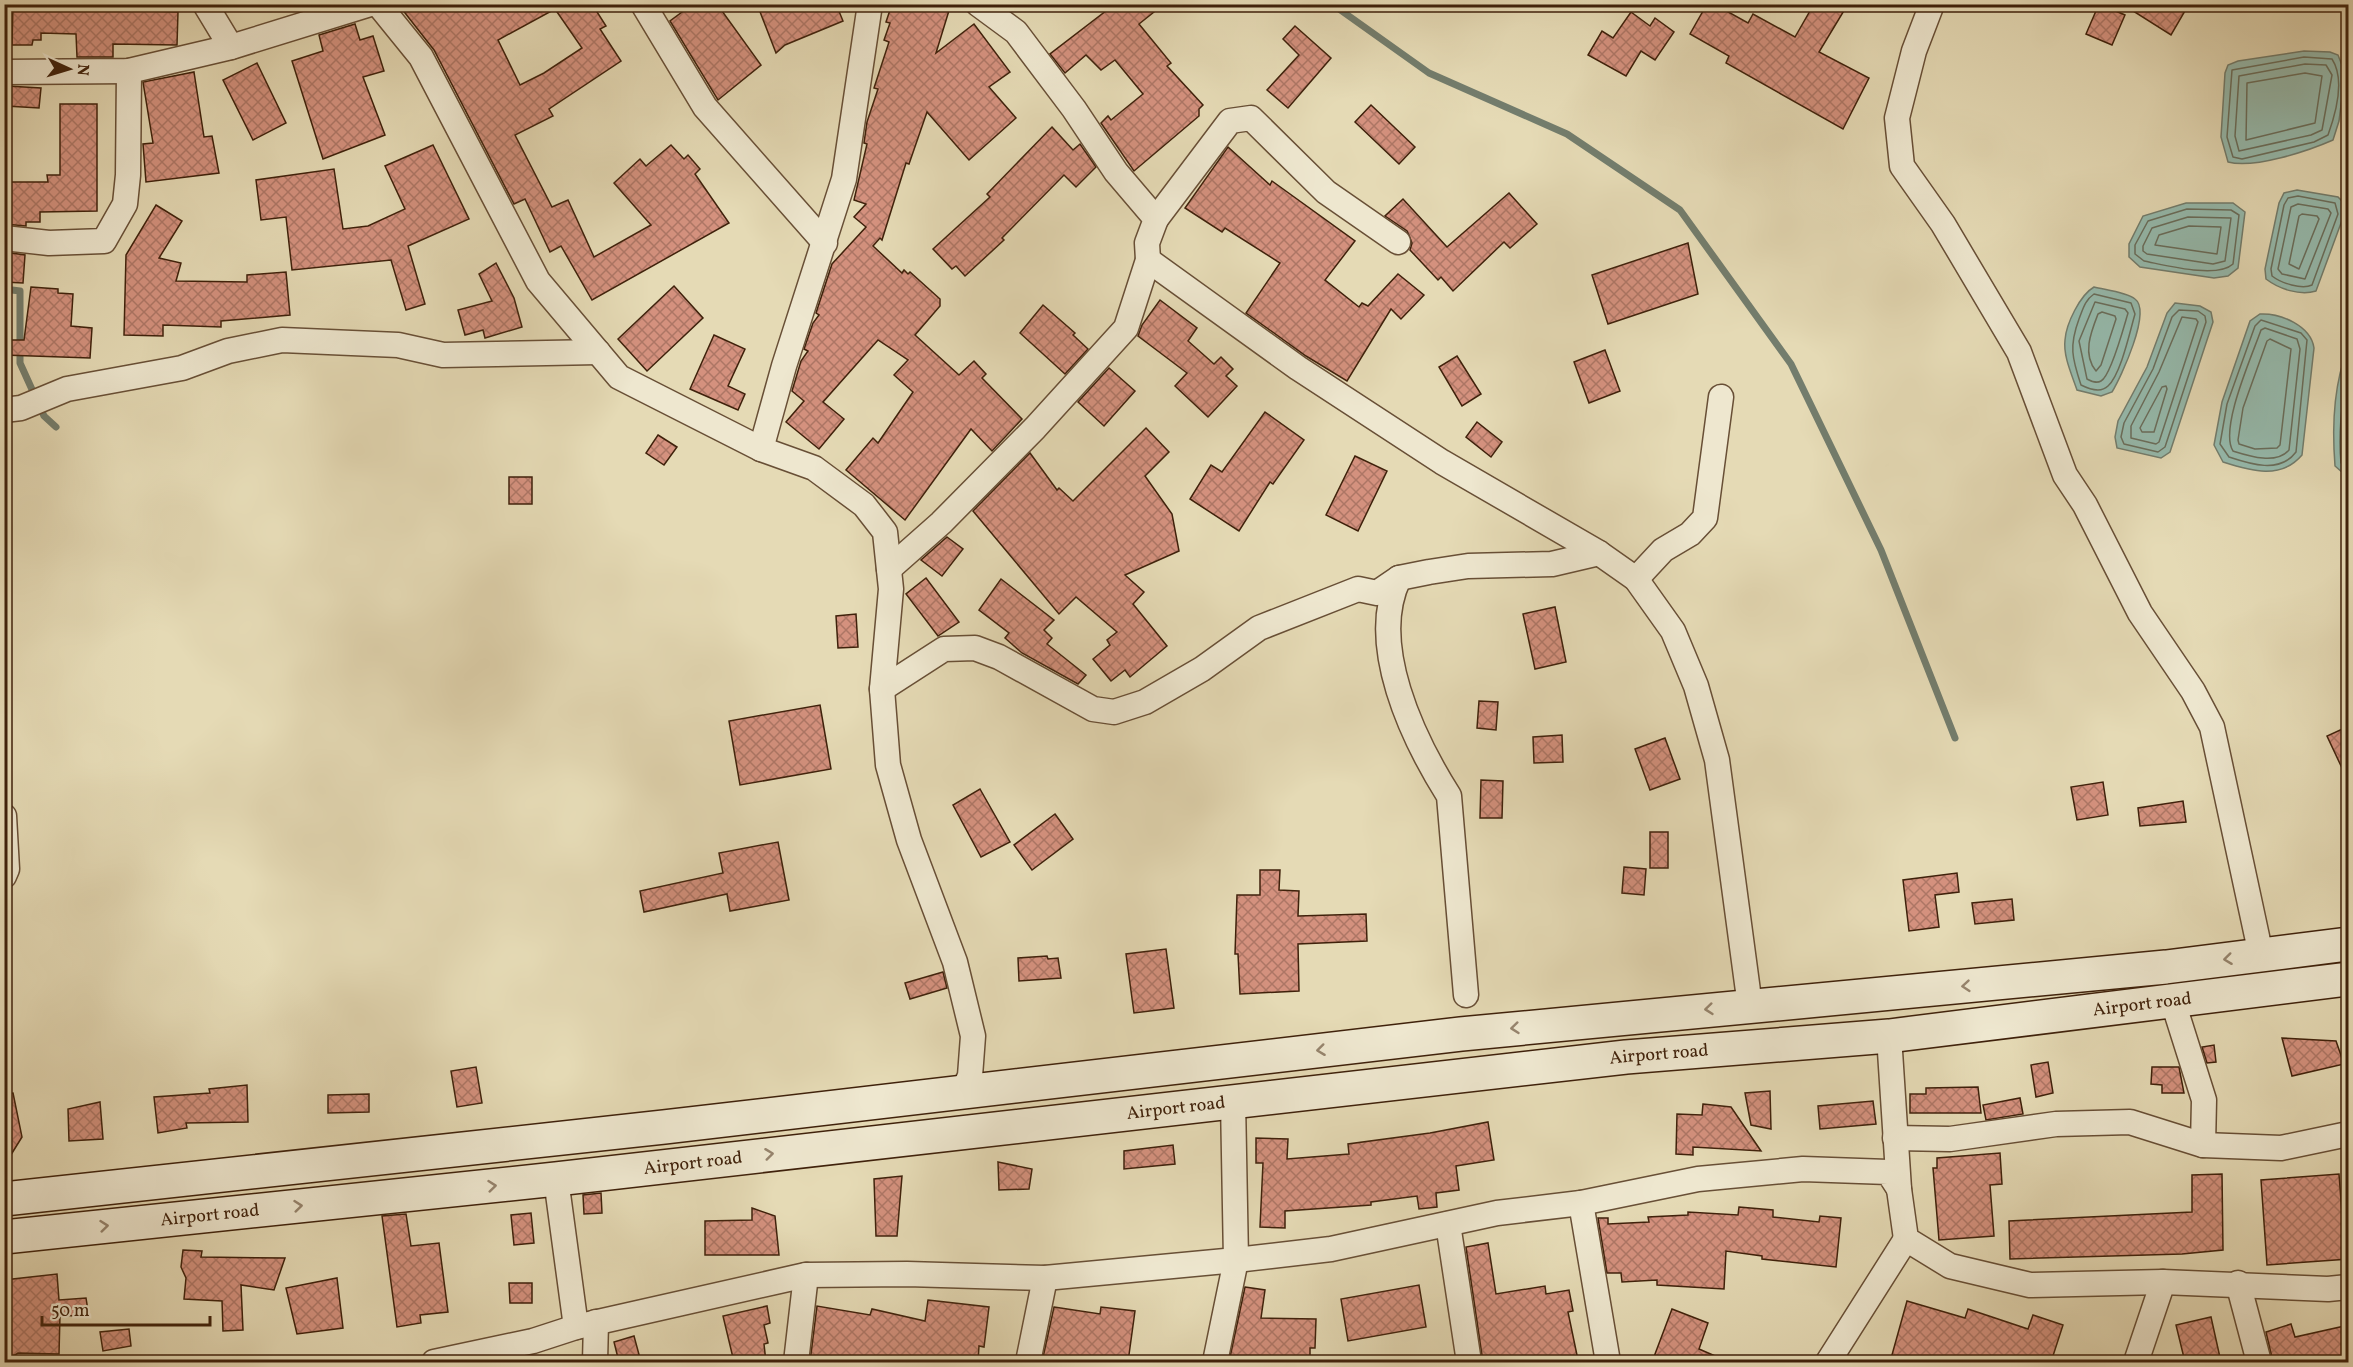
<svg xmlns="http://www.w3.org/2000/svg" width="2353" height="1367" viewBox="0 0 2353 1367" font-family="Vollkorn,serif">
<defs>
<pattern id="building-cross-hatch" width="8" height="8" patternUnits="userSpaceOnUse" patternTransform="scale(1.5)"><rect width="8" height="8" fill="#d4917e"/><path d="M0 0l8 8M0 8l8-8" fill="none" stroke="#ad7665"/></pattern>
</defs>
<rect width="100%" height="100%" fill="#e5dab5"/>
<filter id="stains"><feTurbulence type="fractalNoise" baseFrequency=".00333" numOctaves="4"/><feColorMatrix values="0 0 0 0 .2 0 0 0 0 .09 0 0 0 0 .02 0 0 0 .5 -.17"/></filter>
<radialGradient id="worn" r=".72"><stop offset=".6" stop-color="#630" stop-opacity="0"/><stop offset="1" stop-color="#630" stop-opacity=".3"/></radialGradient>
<!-- water -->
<g fill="#96bbae" stroke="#737d6d" stroke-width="1.5">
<path d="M2304,51L2330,52L2338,55L2345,73L2339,121L2333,140C2308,151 2254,169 2228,162L2221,137L2225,73L2228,65L2238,61Z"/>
<path d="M2297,190L2338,197L2343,202L2344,215L2316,291C2300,296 2279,289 2266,279L2265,269L2279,203L2284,193Z"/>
<polygon points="2186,203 2233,203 2245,212 2238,268 2228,276 2214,278 2140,267 2129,257 2129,244 2143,216"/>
<path d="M2094,287C2106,290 2126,292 2135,299C2152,311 2121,377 2112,392L2101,396L2077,390C2072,375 2063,356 2065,340C2066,324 2080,295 2094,287Z"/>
<polygon points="2175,303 2200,306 2211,312 2213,322 2170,452 2161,458 2117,448 2115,437 2118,421 2147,367 2167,313"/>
<path d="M2260,314C2281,313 2311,326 2314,348L2302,455C2281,480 2251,471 2223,462L2214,445L2222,402L2250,321Z"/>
<path d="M2348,348V473H2343L2335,466C2332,428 2334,383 2348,348Z"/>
</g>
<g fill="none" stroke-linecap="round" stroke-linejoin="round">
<!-- shore -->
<g stroke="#6a6e5c" stroke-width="1.5">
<path d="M2304,57L2332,59C2345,79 2336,113 2328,135L2314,142L2242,159L2233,157L2227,137L2232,70Z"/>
<polygon points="2305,64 2326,65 2332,75 2322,130 2311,135 2239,151 2235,136 2239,76"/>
<polygon points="2305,73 2322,76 2315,123 2246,140 2247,83"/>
<path d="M2298,196L2335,203L2338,214L2312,285C2302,290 2281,283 2272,276L2271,269L2284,205L2288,198Z"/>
<polygon points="2298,204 2328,209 2331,213 2305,279 2282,274 2278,269 2291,207"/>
<path d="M2231,210L2239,215L2233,264C2217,279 2165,265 2144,261L2135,254V245L2148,221L2187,209Z"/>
<polygon points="2302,214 2317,216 2319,219 2299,269 2289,264 2299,216"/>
<polygon points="2188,217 2231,218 2225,261 2213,264 2147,254 2143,251 2143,246 2152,228"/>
<polygon points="2189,226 2221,227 2217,254 2155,245 2159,235"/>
<path d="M2094,294L2131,303L2135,314C2130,331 2121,374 2108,386C2101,393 2089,389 2081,385C2072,358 2069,346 2079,319C2083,309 2085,300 2094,294Z"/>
<path d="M2095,302L2125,309L2128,313C2124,326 2111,376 2101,381C2096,384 2091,381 2087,379L2079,341Z"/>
<polygon points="2179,310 2198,311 2205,316 2206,322 2165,447 2158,452 2124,444 2121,437 2124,423 2153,369 2172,317"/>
<path d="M2102,312L2115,316L2116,319L2101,365L2096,371C2082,354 2091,332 2098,314Z"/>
<polygon points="2182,317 2196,319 2198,322 2159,442 2156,444 2131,438 2131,426 2159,372"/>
<path d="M2261,320L2301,333L2307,340L2296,452C2280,474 2250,464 2229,457L2220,444L2227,404L2255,326Z"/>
<path d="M2265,328L2297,339L2300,349L2289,450C2276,465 2249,456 2233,451C2219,429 2252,356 2261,330Z"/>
<polygon points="2270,339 2291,349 2280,445 2277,448 2255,449 2239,444 2238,440 2243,408 2267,341"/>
<path d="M2348,370C2342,400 2338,432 2341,463L2348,468"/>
<polygon points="2166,386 2167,389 2154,432 2142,432 2140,428 2162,387"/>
</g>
<!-- stream -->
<g stroke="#737d6d" stroke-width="7">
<polyline points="1332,4 1429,73 1567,134 1680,210 1791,364 1881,550 1955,738"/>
<polyline points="4,289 20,291 20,363 44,416 56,427"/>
</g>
</g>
<!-- building -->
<g fill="url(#building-cross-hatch)" stroke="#3f210b" stroke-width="1.5" fill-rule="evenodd">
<polygon points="13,4 118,4 119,10 178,12 177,45 113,44 113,57 77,57 76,34 41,33 41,40 33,40 32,45 12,45"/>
<path d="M398,4H592L606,26L600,29L621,61L549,109L553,116L515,135L552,207L568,200L594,257L651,225L614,183L640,159L646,166L671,145L684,159L688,155L700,169L695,174L729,223L592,300L561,246L550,252L525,199L514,204L434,50ZM555,9L582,48L544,73L520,85L498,40Z"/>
<polygon points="693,4 717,4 761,65 718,100 670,21"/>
<polygon points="757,4 836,4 843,21 785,45 776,53"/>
<polygon points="892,4 951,4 936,53 974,24 1010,72 989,87 1016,118 969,160 927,112 909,164 906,163 882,240 880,238 873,246 902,273 904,270 908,274 910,272 940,299 940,306 915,335 959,375 974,361 986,374 982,378 1022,419 992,451 971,429 905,520 846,470 873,438 878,443 913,392 894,375 908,360 878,340 823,402 844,419 819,449 786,422 804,401 792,391 801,361 808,351 804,349 813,323 819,315 816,313 832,264 866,227 854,217 866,204 854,200 867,144 864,143 867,122 878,89 874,88 889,42 884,40 890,23 886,22"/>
<polygon points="1115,4 1164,4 1139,24 1171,63 1167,66 1203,105 1199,109 1199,116 1134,171 1101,123 1108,116 1111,120 1143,94 1115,60 1101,70 1086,55 1065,73 1050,54"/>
<polygon points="1707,4 1714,4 1748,23 1753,14 1795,37 1814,4 1848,4 1819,52 1869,78 1843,129 1726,63 1729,56 1690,34"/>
<polygon points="2099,4 2125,15 2112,45 2086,34"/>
<polygon points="2122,4 2189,4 2171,35"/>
<polygon points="1631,12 1650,26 1655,18 1674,32 1655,60 1641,51 1626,76 1588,55 1602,31 1613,38"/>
<polygon points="355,24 360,40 373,36 384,71 363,77 385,135 323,159 292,61 323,51 319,35"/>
<polygon points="1295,26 1331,58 1288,108 1267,90 1299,55 1283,39"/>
<polygon points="257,63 286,123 253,140 223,80"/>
<polygon points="194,72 204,137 212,136 219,173 146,182 143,144 153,143 143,82"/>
<polygon points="7,86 41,88 39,108 6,106"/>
<polygon points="60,104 97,104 97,211 40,212 40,222 26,222 26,226 4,224 4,182 48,182 47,175 60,175"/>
<polygon points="1371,105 1415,147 1399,164 1355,122"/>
<polygon points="1052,127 1073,150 1080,144 1096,167 1076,187 1064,175 1002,238 1004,240 965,276 956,266 952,269 933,249 990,197 987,194"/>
<polygon points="433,145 469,219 408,246 425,304 406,310 391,260 292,270 286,217 261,220 256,180 334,169 343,229 368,226 405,209 385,166"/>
<polygon points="1228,147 1270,185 1272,181 1355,241 1325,280 1359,307 1362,303 1368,306 1398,274 1424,295 1401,319 1391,309 1347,381 1306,356 1246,313 1280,263 1225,228 1222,232 1185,208"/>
<polygon points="1509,193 1537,224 1510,248 1504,242 1453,291 1441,277 1438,280 1410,250 1412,243 1407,231 1385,216 1403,199 1447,247"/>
<polygon points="156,205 182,221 159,258 181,263 176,281 247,282 247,275 286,272 290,315 221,321 221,327 163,325 163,336 124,335 126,255"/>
<polygon points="1688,243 1698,294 1608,324 1592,275"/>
<polygon points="4,252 25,255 23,283 4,282"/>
<polygon points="496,263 514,298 522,327 485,338 483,330 465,335 458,310 492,301 479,274"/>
<polygon points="674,286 703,318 647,371 618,339"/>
<polygon points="31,287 58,289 58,293 73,294 71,326 92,328 90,358 4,355 4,340 24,340"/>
<polygon points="1160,300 1197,328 1188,341 1214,364 1221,357 1233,369 1226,376 1237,386 1208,417 1175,386 1187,373 1138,336 1142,325"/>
<polygon points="1043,305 1075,333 1073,335 1088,349 1065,374 1020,333"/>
<polygon points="714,335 745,349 728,386 745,394 738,410 690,389"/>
<polygon points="1605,350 1620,391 1589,403 1574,362"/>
<polygon points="1457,356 1481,394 1462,406 1439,367"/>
<polygon points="1109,368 1135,391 1104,426 1078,402"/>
<polygon points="1265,412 1304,440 1273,484 1270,482 1239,531 1190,499 1211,465 1222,472"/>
<polygon points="1477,422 1502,442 1491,457 1466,437"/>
<polygon points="1146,428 1169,452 1145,476 1172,514 1179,551 1125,575 1144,592 1133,604 1167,646 1130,677 1125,670 1111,681 1093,659 1110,645 1107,640 1117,632 1076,597 1059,614 973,511 1030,453 1057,490 1059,488 1073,501"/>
<polygon points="658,435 677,447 664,465 646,453"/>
<polygon points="1355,456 1387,471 1358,531 1326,515"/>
<rect x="509" y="477" width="23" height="27"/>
<polygon points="947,537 963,549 942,576 921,560"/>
<polygon points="926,578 959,622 938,636 906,594"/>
<polygon points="1001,579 1054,620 1044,630 1052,638 1047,644 1086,675 1078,684 1022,653 1005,638 1009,633 979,610"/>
<polygon points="1555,607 1566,662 1535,669 1523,614"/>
<polygon points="856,614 858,647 838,648 836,616"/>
<polygon points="1479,701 1498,702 1496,730 1477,728"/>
<polygon points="820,705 831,769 740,785 729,721"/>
<polygon points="2349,726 2349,783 2327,736"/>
<polygon points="1562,735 1563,762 1534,763 1533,737"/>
<polygon points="1665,738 1680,779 1650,790 1635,749"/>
<polygon points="1481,780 1503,781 1502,818 1480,818"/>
<polygon points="2103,782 2108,815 2077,820 2071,787"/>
<polygon points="980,789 1010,842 981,857 953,805"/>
<polygon points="2183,801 2186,822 2140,826 2138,808"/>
<polygon points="1055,814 1073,839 1032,870 1014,845"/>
<rect x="1650" y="832" width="18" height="36"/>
<polygon points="778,842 789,900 730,911 727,894 644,912 640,891 723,873 719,853"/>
<polygon points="1624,867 1646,869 1644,895 1622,893"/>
<polygon points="1260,870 1280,870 1279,890 1299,891 1298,916 1366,914 1367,941 1298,944 1299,991 1240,994 1238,954 1235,954 1237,895 1260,895"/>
<polygon points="1957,873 1959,892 1935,895 1939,927 1909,931 1903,880"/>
<polygon points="2012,899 2014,920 1975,924 1972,903"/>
<polygon points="1166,949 1174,1008 1134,1013 1126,954"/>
<polygon points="1047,956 1048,959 1058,958 1061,978 1019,981 1018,958"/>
<polygon points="943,972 947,988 910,999 905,983"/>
<polygon points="2282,1038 2336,1041 2344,1064 2292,1076"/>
<polygon points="2214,1045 2216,1062 2207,1063 2202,1047"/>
<polygon points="2048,1062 2053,1093 2036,1097 2031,1065"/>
<polygon points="476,1067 482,1103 457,1107 451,1071"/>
<polygon points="2152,1067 2179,1067 2184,1093 2162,1093 2162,1085 2151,1084"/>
<polygon points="247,1085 248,1122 186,1123 187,1128 158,1133 154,1097 210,1093 209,1089"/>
<polygon points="1978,1087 1981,1113 1910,1113 1910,1094 1926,1094 1926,1088"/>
<polygon points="1770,1091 1771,1129 1751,1125 1745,1093"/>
<polygon points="13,1093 22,1137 4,1166 4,1094"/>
<polygon points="369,1094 369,1112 328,1113 328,1095"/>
<polygon points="2020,1098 2023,1114 1986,1120 1983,1105"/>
<polygon points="1873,1101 1876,1124 1820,1129 1818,1106"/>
<polygon points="100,1102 103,1139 69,1141 68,1109"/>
<polygon points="1703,1104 1731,1107 1761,1151 1693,1147 1693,1155 1676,1154 1677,1114 1702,1115"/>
<polygon points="1488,1122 1494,1160 1456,1166 1459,1190 1436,1193 1437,1207 1419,1209 1417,1196 1371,1202 1371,1205 1285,1211 1285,1228 1260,1227 1263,1163 1256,1163 1256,1138 1288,1139 1287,1159 1349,1154 1348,1144 1430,1133"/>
<polygon points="1173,1145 1175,1164 1124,1169 1124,1151"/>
<polygon points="2000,1153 2002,1184 1990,1185 1994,1236 1939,1240 1933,1168 1937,1168 1937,1158"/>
<polygon points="998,1162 1032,1169 1029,1189 999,1190"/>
<polygon points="2222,1174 2223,1250 2182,1254 2010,1259 2009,1221 2192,1212 2192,1175"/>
<polygon points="2339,1174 2342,1214 2349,1213 2349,1259 2267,1265 2261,1180"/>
<polygon points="902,1176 897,1236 876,1236 874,1179"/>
<polygon points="601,1193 602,1213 584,1214 583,1195"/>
<polygon points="1739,1207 1773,1210 1773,1217 1819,1222 1820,1216 1841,1218 1836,1267 1762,1259 1762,1256 1726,1251 1724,1289 1657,1285 1657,1280 1622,1282 1621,1273 1607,1273 1598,1218 1608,1218 1608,1224 1649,1222 1648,1217 1688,1215 1688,1212 1738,1215"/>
<polygon points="752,1208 775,1216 779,1255 705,1255 705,1221 752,1220"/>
<polygon points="531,1213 534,1243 514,1245 511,1215"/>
<polygon points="406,1214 411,1246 439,1243 448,1312 420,1315 421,1323 397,1327 382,1216"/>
<polygon points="1488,1243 1496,1294 1545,1286 1546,1294 1569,1290 1573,1311 1568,1312 1578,1360 1565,1362 1483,1362 1466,1247"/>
<polygon points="183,1250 202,1251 201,1257 285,1258 274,1290 241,1285 243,1330 223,1331 222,1301 184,1299 186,1278 181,1267"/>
<polygon points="57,1274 59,1300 86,1298 89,1317 60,1315 59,1354 18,1353 4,1362 4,1280"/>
<polygon points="337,1278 343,1328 297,1334 286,1288"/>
<polygon points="509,1283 532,1283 532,1303 510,1303"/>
<polygon points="1419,1285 1426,1327 1348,1341 1341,1299"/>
<polygon points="1245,1287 1265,1290 1261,1318 1316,1319 1315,1348 1310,1348 1310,1360 1229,1362"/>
<polygon points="928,1300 989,1307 984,1347 979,1346 978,1362 810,1362 817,1306 870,1315 872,1309 925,1321"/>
<polygon points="1907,1301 1965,1318 1968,1309 2028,1329 2033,1315 2063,1325 2051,1362 1890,1362"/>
<polygon points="767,1306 770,1323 764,1325 768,1343 764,1344 766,1362 734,1362 723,1316"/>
<polygon points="1054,1307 1100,1314 1101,1307 1135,1311 1128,1362 1042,1362"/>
<polygon points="1672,1309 1708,1323 1699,1349 1729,1362 1652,1362"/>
<polygon points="2211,1317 2221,1362 2185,1362 2176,1325"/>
<polygon points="2291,1324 2295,1337 2349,1325 2349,1362 2273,1362 2266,1332"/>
<polygon points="129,1329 131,1346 103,1351 100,1332"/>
<polygon points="634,1336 641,1362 619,1362 614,1342"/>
</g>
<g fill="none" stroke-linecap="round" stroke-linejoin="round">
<defs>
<g id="minor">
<polyline points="205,4 231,47"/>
<polyline points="378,4 421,57 538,281 619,377 761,449 814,468 864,505 885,532 891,589 882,689 888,765 909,840 955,962 973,1036 970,1076 963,1091"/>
<polyline points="643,4 705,107 825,243"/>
<polyline points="1932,4 1914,51 1897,118 1902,166 1943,224 2019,352 2065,475 2085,505 2140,613 2193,691 2212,727 2261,955"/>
<polyline points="4,72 129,71 231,47 370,4"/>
<polyline points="1156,219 1230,121 1251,118 1326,192 1398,242"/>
<polyline points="4,238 49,243 104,241 125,204 128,175 129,71"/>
<polyline points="1148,260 1298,368 1442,462 1599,553 1636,579 1673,631 1696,686 1717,760 1750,1006"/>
<polyline points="4,410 21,408 67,389 182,368 228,351 282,340 398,345 443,355 598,352"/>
<polyline points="761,449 784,366 844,179 870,4"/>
<polyline points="889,569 941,523 1035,428 1126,328 1148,260 1147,243 1156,219 1116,172 1074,109 1016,32 978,4"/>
<path d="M1399,578C1367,644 1413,739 1449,796L1466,995"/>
<polyline points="1636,579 1663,550 1690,534 1705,518 1721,397"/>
<polyline points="882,689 944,649 975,648 999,657 1093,709 1114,712 1145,702 1202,669 1259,628 1358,589 1377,593 1399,578 1429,572 1468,566 1552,564 1599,553"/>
<polyline points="4,816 7,869 4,876"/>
<polyline points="2173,1002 2204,1100 2203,1145"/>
<polyline points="1889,1036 1899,1189 1906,1239 1950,1266 2030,1285 2163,1282 2328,1289 2348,1287"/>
<polyline points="1895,1138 1950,1139 2056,1124 2130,1122 2203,1145 2281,1148 2348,1134"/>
<polyline points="556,1179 576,1327"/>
<polyline points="1581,1203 1608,1362"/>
<polyline points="1448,1224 1469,1362"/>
<polyline points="2238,1283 2259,1362"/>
<polyline points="434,1362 533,1341 576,1327 806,1275 907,1274 1045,1278 1236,1260 1331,1249 1497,1213 1581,1203 1698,1179 1803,1169 1888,1172 1899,1189"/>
<polyline points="595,1362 596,1322"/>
<polyline points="796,1362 806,1275"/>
<polyline points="1028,1362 1045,1278"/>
<polyline points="1215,1362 1236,1260 1233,1101"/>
<polyline points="1828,1362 1906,1239"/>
<polyline points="2136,1362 2163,1282"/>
</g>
<g id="secondary">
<polyline points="4,1199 664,1127 1461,1034 2166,967 2348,944"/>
<path id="s1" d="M4,1237L556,1179L1626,1057L1889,1036L2348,979"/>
</g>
</defs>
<!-- minor casing -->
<use href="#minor" stroke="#684f36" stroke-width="27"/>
<!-- secondary casing -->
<use href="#secondary" stroke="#3f210b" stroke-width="36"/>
<!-- minor -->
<use href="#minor" stroke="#eee7cf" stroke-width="24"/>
<!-- secondary -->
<use href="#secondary" stroke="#eee7cf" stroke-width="33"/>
</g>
<!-- one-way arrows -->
<defs><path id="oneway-chevron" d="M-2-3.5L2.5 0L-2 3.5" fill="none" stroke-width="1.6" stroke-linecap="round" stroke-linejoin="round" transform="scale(1.5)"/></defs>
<g stroke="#96846d">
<use href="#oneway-chevron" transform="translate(2228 959) rotate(173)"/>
<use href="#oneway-chevron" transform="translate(1966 986) rotate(175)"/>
<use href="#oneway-chevron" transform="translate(1709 1009) rotate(174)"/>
<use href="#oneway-chevron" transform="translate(1515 1028) rotate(174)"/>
<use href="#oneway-chevron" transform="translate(1321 1050) rotate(173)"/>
<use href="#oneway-chevron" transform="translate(769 1154) rotate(-7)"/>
<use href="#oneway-chevron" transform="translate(492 1186) rotate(-6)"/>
<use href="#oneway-chevron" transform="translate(298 1206) rotate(-6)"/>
<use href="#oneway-chevron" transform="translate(104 1226) rotate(-6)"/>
</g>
<g text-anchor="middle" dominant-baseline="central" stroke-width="4.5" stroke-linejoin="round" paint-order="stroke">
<!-- street labels -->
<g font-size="18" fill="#3f210b" stroke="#eee7cf">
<text stroke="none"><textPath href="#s1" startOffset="2151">Airport road</textPath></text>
<text stroke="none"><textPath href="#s1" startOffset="1665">Airport road</textPath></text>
<text stroke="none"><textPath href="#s1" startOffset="1179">Airport road</textPath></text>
<text stroke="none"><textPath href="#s1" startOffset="693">Airport road</textPath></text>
<text stroke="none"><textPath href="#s1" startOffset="207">Airport road</textPath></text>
</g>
</g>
<!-- margin -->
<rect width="2353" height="1367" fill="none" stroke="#e5dab5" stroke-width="24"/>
<rect x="6" y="6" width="2341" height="1355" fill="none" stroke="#3f210b" stroke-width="3"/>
<rect x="12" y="12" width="2329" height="1343" fill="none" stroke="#3f210b" stroke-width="1.5"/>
<!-- north arrow -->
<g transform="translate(69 69) rotate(94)" stroke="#eee7cf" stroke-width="4.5" paint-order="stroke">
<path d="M0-4.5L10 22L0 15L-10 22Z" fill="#3f210b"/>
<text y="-9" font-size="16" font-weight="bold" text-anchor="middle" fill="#3f210b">N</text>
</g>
<!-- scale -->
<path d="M42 1316v9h168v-9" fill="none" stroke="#3f210b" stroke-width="3"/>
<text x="51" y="1316" font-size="18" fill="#3f210b" stroke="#eee7cf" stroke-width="4.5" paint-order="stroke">50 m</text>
<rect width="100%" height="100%" filter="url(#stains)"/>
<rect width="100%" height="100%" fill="url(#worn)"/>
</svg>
